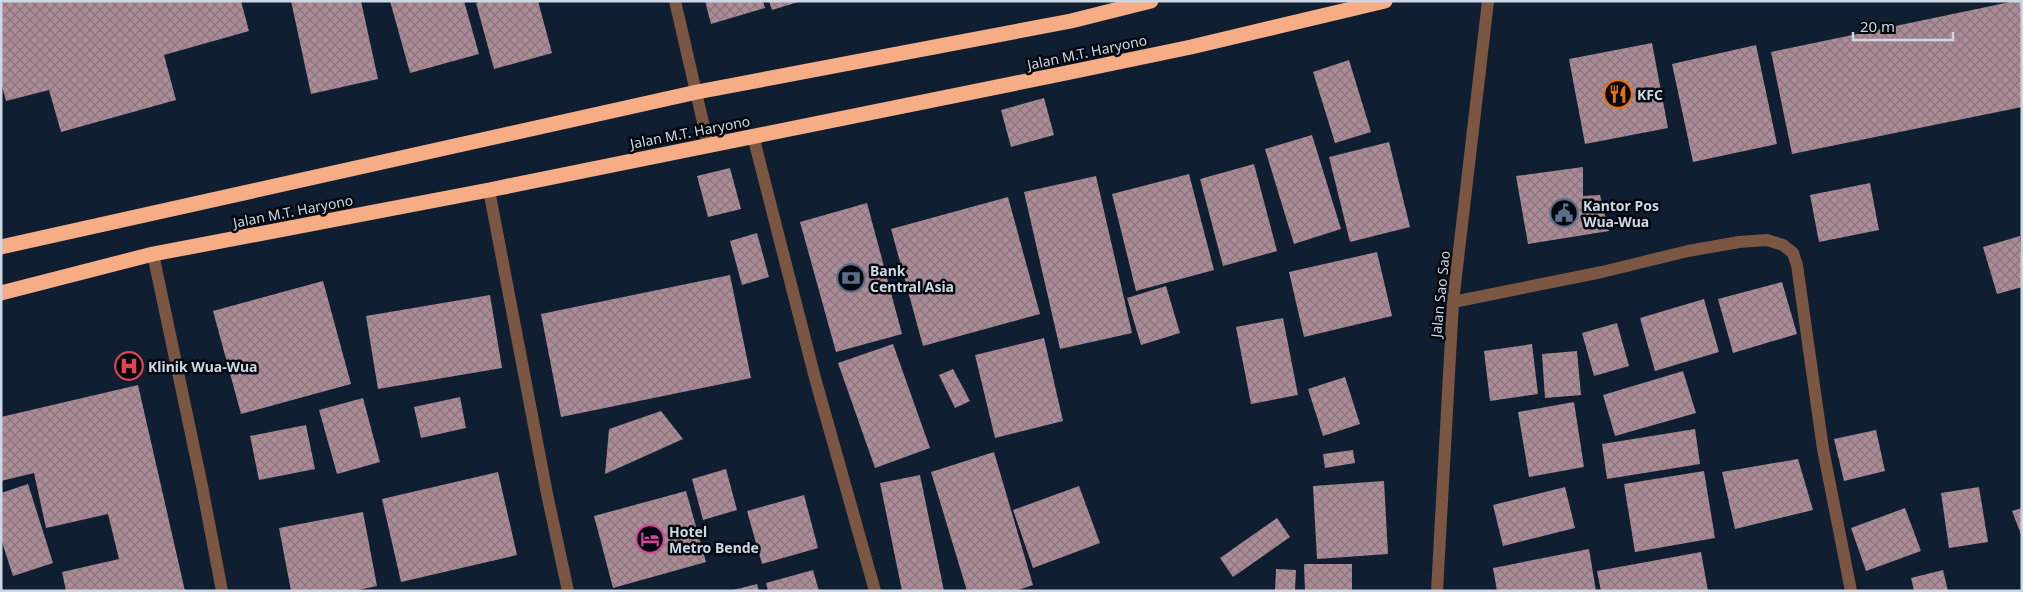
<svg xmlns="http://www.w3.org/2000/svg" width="2023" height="592" viewBox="0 0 2023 592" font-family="'Noto Sans',sans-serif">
<defs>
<pattern id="building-cross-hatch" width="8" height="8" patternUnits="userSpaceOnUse" patternTransform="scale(1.25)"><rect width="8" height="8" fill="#ab8b96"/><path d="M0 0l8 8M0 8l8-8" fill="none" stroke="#8a757e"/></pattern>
</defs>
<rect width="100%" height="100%" fill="#0f1e30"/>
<!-- building -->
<g fill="url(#building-cross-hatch)">
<polygon points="1,1 241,1 249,31 164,55 176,100 61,132 49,90 6,101 1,82"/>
<polygon points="291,1 361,1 378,79 311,94"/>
<polygon points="390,1 464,1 479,54 410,73"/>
<polygon points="481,1 538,1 552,53 494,69 476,3"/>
<polygon points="705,1 763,1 765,8 711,24"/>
<polygon points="769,1 798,1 798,2 772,10"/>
<polygon points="2015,1 2022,1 2022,107 1792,154 1771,52"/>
<polygon points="1652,43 1668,128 1585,144 1569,59"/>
<polygon points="1756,45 1777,144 1693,162 1672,64"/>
<polygon points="1349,60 1371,132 1335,143 1313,72"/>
<polygon points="1044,98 1054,135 1011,147 1001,110"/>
<polygon points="1312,135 1341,229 1294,244 1265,149"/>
<polygon points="1389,142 1410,227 1350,242 1329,157"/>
<polygon points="1254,164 1277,251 1223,266 1200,179"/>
<polygon points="1583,167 1583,196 1600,195 1609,231 1528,244 1516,176"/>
<polygon points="730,168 741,209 708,217 697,176"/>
<polygon points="1189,174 1214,270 1136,291 1112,194"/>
<polygon points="1096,176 1132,333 1060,349 1024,192"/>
<polygon points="1870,183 1879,230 1819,242 1810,195"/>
<polygon points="1008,197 1040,314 923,346 891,229"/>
<polygon points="867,203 902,334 836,352 800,222"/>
<polygon points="757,233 769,277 742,285 730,241"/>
<polygon points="2020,236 2022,287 1997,294 1983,247"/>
<polygon points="1377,252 1392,316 1304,337 1289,272"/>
<polygon points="730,275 751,378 561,417 541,314"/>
<polygon points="323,281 351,384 241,414 213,311"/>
<polygon points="1782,282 1797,334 1733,353 1718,299"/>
<polygon points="1166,286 1180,333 1141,345 1127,298"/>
<polygon points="490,295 502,368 378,389 366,316"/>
<polygon points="1704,299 1719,352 1655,371 1640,318"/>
<polygon points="1283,318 1298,395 1251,404 1236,327"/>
<polygon points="1617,323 1629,366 1594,376 1582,333"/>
<polygon points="1044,338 1063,421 995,438 975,355"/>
<polygon points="893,344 930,448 875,468 838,363"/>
<polygon points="1532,344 1538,394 1490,401 1484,351"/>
<polygon points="1577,351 1581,395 1545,398 1542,354"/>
<polygon points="953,369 970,401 955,408 939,375"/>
<polygon points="1683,371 1696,413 1615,436 1603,395"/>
<polygon points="1345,377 1360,424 1323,436 1308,389"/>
<polygon points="138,385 185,591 66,591 62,572 119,559 108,514 46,528 34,473 1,481 1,417"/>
<polygon points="460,397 466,428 421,438 414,407"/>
<polygon points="363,398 380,462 337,474 319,410"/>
<polygon points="1574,402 1584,467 1529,477 1518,412"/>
<polygon points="661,411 683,439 605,474 609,429"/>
<polygon points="306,425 315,469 259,480 250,436"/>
<polygon points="1695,429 1700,464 1607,479 1602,444"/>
<polygon points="1876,430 1885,471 1844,481 1834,439"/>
<polygon points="1353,450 1355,463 1325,468 1323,454"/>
<polygon points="994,452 1033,585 1015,591 967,591 931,472"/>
<polygon points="1798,459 1813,510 1735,529 1722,472"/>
<polygon points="726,469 737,510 703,520 692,479"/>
<polygon points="1704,471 1715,538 1635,552 1624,484"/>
<polygon points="498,472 517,555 401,582 382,499"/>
<polygon points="920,475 944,591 902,591 880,483"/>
<polygon points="1384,481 1388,554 1317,559 1313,486"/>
<polygon points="28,484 53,563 13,576 1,539 1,493"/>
<polygon points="1079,486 1100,543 1033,568 1013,510"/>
<polygon points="1565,487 1575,528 1503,546 1493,505"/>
<polygon points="1979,487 1988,542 1949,548 1941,493"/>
<polygon points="686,491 706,562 613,588 594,516"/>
<polygon points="804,495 818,548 762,564 747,511"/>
<polygon points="1905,508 1921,551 1866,571 1851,528"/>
<polygon points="2022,508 2022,537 2012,511"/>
<polygon points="363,512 377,586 353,591 291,591 279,528"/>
<polygon points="1277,518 1290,537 1233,577 1220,558"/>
<polygon points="1589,549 1596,591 1497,591 1493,568"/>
<polygon points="1701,552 1708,591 1601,591 1597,571"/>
<polygon points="1304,564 1352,564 1352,591 1305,591"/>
<polygon points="1276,569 1296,570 1295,591 1275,591"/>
<polygon points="813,570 819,591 768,591 766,583"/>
<polygon points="1943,570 1948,591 1914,591 1911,578"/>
<polygon points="757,584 759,591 733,591 733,590"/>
</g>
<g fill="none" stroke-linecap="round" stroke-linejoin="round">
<!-- minor -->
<g stroke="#7b5643" stroke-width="12">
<polyline points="675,1 708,144"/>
<polyline points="753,136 815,378 875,591"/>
<polyline points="489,190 547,494 568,591"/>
<polyline points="153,254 202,486 222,591"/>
<polyline points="1453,302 1602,272 1688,251 1739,242 1767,240 1783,245 1793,253 1797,265 1823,449 1851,591"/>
<polyline points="1437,591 1453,302 1488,1"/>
</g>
<!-- highway -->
<g stroke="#f6ac85" stroke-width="15">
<polyline points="1,247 697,92 1071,21 1151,1"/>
<polyline points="1,293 153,254 489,190 1071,72 1191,47 1385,1"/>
</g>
</g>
<!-- icons -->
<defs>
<symbol id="restaurant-ring" viewBox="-11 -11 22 22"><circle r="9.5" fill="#03080f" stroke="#e8710a" stroke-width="1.5"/><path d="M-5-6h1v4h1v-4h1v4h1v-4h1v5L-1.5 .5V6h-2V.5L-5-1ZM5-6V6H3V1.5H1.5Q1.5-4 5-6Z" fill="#e8710a"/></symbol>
<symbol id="civic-ring" viewBox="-11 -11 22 22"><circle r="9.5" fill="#03080f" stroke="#5c6f8a" stroke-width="1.5"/><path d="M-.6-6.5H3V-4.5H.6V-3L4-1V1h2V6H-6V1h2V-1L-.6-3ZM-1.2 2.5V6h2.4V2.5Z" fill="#5c6f8a"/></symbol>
<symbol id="bank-ring" viewBox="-11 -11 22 22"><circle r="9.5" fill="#03080f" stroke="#5c6f8a" stroke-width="1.5"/><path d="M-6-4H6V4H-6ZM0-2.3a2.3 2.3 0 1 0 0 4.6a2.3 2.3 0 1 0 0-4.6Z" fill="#5c6f8a"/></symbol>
<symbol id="hospital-ring" viewBox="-11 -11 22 22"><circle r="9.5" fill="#03080f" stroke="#e0444e" stroke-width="1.5"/><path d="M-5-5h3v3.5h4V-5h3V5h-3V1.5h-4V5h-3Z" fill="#e0444e"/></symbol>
<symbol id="hotel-ring" viewBox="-11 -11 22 22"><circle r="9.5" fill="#03080f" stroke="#d1479c" stroke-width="1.5"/><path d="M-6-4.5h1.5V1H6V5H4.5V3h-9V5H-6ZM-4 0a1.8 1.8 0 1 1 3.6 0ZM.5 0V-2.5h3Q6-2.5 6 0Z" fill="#d1479c"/></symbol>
</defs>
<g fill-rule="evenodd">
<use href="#restaurant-ring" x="1602" y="78" width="32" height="32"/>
<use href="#civic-ring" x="1548" y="197" width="32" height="32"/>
<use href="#bank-ring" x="835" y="262" width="32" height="32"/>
<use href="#hospital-ring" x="113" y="350" width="32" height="32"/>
<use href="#hotel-ring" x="634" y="523" width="32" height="32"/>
</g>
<g text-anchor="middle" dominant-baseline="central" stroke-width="5" stroke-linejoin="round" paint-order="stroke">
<!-- street labels -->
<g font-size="14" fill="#ced8e5" stroke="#03080f">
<text transform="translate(1087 52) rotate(-12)">Jalan M.T. Haryono</text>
<text transform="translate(690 132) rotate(-11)">Jalan M.T. Haryono</text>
<text transform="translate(293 211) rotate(-11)">Jalan M.T. Haryono</text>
<text transform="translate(1440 294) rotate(-84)">Jalan Sao Sao</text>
</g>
<!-- poi labels -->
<g font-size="14" font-weight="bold" fill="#ced8e5" stroke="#03080f" text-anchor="start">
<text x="1637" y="94">KFC</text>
<text x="1583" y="205">Kantor Pos<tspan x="1583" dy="16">Wua-Wua</tspan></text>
<text x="870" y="270">Bank<tspan x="870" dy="16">Central Asia</tspan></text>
<text x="148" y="366">Klinik Wua-Wua</text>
<text x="669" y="531">Hotel<tspan x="669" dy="16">Metro Bende</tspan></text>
</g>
</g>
<!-- border -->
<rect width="2023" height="592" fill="none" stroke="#ced8e5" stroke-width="5"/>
<!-- scale -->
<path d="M1853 32v8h100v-8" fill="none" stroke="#ced8e5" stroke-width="2.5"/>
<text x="1860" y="32" font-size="15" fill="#ced8e5" stroke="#03080f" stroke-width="4" paint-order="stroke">20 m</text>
</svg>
